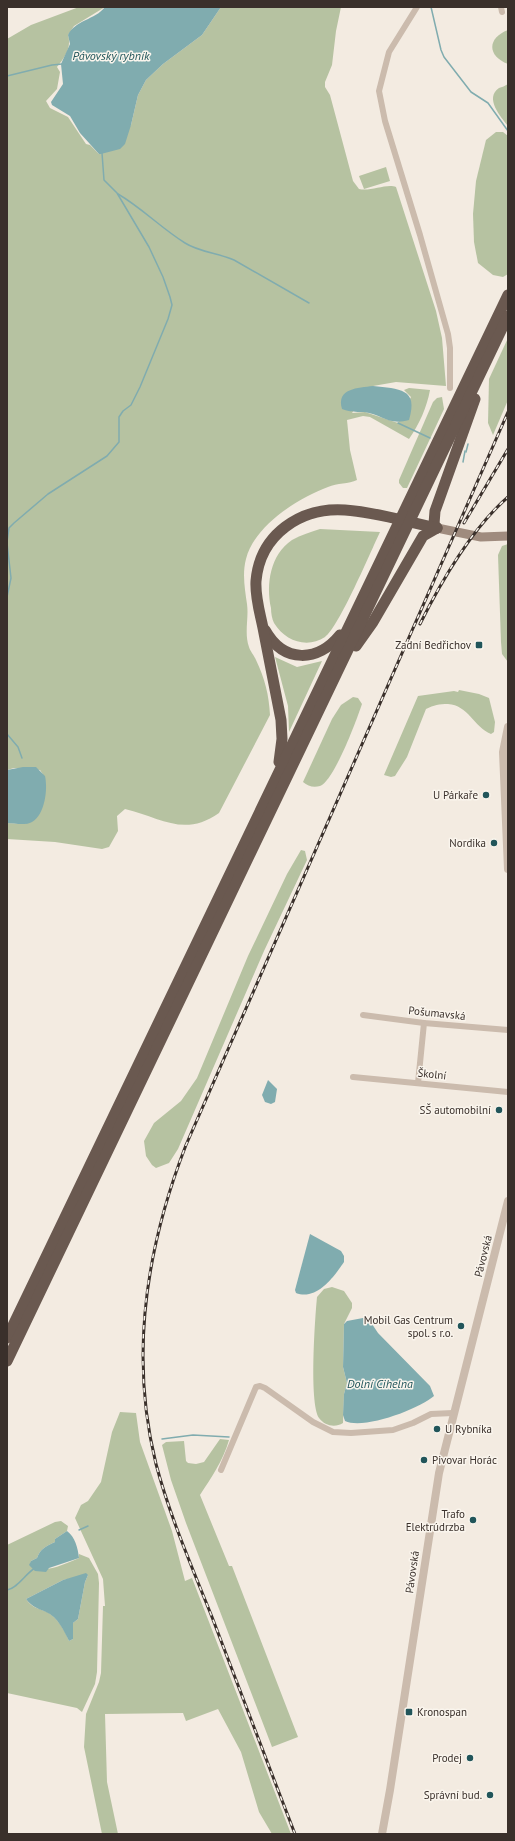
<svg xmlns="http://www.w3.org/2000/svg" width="515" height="1841" viewBox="0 0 515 1841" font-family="'PT Sans',sans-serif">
<rect width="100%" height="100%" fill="#f3ebe1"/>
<!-- green -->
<g fill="#b6c2a1" fill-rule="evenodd">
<path d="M79,7H105L74,26L68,35C72,48 64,58 57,67L60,72L57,89L46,101L50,108L68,117L86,144L90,145L99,154L131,125L138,95L146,80L163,64L202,35L221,7H341L336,31L332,65L325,82V87L330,95L353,181L359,189C370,192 387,183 396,187L436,311L442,338L446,386L396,382L373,386L352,413L365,412L398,423L411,397L404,390L409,388L430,390C427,407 419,425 409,439L370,417L363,416L347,420L350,450L357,480C349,484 337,483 328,487C298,498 254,526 246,559C242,574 245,590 247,604C249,618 244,633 249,647C250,651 254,655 256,660C265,679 269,695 270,715L219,813C184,838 160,817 125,809L117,816L118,831L109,847L102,849L55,842L7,839V823L25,824C35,808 55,789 40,770L14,768L7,770V39L31,25Z"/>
<path d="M508,30V64C487,56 487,38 508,30Z"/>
<path d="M508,84V126C501,117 484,98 499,88C502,87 505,86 508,84Z"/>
<polygon points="496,132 503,132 508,136 508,274 503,277 493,275 478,263 474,242 473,214 476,181 486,140"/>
<polygon points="386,167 390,181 364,189 359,176"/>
<polygon points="508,338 508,400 493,435 488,423 489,379"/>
<polygon points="442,397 444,409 407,488 403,488 399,483 399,480 433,402 437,398"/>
<path d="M320,529L380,532C371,551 339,627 325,637C307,649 285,641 274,623C272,619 271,613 271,608C266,584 270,555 292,540C301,535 311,532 320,529Z"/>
<polygon points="508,544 508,662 502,654 501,642 498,555 502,546"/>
<polygon points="275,657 297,667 322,661 289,732 288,706"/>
<path d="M459,690L479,694L489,698L495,722L494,732L491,734C474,727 468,705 448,704C439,704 434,705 426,709L407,757L395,776L391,777L384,775L418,696L454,691L458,692Z"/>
<path d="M353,697L358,698L362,704C357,719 334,781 320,786C313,788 308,786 303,782L332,719L341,705Z"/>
<polygon points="301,850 305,851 307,860 264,951 178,1149 169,1163 156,1168 152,1165 146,1156 144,1141 154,1123 181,1101 197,1078 248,956 287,874"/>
<path d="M332,1287L344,1291L352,1303V1308L344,1324L343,1367L347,1383L344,1394L343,1423C335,1428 325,1426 319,1418C309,1402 315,1318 317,1297L324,1289Z"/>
<polygon points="120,1412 136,1413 140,1442 172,1531 185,1581 192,1578 291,1834 272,1834 259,1812 241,1752 218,1709 186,1721 183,1713 105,1714 107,1782 118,1834 102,1834 84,1747 86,1714 99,1682 101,1673 103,1606 105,1606 103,1579 75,1518 81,1505 88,1501 101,1482 112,1432"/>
<path d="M220,1439L229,1440C223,1461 211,1478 200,1495L229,1566H232L298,1737L272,1747L186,1523L171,1480L162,1445L166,1442L184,1441L186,1461L188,1463L196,1464L204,1462Z"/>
<path d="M61,1521L68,1526L67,1531L55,1539V1542C46,1546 40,1549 37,1558L31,1561L30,1565C43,1575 65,1564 79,1558V1554L89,1558L98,1574L99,1583L97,1672L95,1684L82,1712L77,1708L7,1693V1545L55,1522ZM88,1575L85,1582L78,1619L73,1623V1639L69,1641C65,1631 58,1618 47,1612C38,1608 32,1608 26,1599L63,1580Z"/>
</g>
<!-- water -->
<g fill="#80acaf">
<path d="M105,7H221L202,35L163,64L146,80L138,95L131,125L125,144L120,149L101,154H99L80,133L70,116L52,105L51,102L63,84L61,64L70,44L68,35C75,20 95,20 105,7Z"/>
<path d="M373,386C399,389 419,388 409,420C388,426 382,414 364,412C355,412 350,412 342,409C336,388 358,388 373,386Z"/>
<path d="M23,767H36L45,776C48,789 45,815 32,822C25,826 14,823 7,823V770Z"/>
<polygon points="268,1080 277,1089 275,1102 271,1104 265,1102 262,1095"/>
<path d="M310,1234L341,1251L344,1256V1262C334,1277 316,1301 296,1293L295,1290Z"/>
<path d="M363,1318L370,1321L378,1333L430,1386L434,1396C419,1409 364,1430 345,1421L343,1415L344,1394L347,1383L343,1367L344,1324L347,1321Z"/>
<path d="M67,1531C75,1537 78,1548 79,1558L49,1568L46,1572L35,1571L29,1565L31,1561L37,1558C40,1549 46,1546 55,1542V1539Z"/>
<path d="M86,1573L88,1575L85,1582L78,1619L73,1623V1639L69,1641C64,1631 58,1617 46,1612C37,1608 32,1607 26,1599L63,1580Z"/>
</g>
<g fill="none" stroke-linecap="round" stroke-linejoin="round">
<!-- stream -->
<g stroke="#80acaf" stroke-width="1.5">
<polyline points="431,7 441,50 444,57 471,92 488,103 508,131"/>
<polyline points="7,76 52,65 62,64"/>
<path d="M118,194C142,208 161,228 185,243C199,252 218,253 234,260L309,303"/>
<polyline points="398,423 430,438"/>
<polyline points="466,452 468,444"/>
<polyline points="463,462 465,451"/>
<polyline points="7,542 9,528 14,523 48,494 107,456 119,442 119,417 123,411 131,405 140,387 168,319 172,305 170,297 163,277 149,247 117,193 104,180 102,153"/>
<polyline points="7,543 11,578 7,597"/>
<polyline points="7,734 18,747 22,758"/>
<polyline points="162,1439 193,1435 229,1437"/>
<polyline points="79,1530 88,1526"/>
<path d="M7,1590C18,1588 25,1574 35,1568"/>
</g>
<!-- minor -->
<g stroke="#cbbbad" stroke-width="6">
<polyline points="417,7 389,52 379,91 385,121 420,235 448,334 450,348 450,388"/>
<polyline points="501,7 502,12"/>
<polyline points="363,1015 424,1023 508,1030"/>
<polyline points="353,1077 508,1092"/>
<polyline points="418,1083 424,1023"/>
<polyline points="221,1470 256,1387 260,1386 265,1388 313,1422 333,1432 351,1433 393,1430 413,1423 431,1414 453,1413"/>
</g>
<!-- tertiary -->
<g stroke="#cbbbad" stroke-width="8">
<polyline points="508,727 503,752 508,869"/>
<polyline points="382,1834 390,1790 439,1473 508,1201"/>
</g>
<!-- secondary -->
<polyline stroke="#9f8b7e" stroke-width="9" points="437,528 481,537 508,536"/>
<!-- trunk -->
<g stroke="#6a5950" stroke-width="11">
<polyline points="437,528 434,524 435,511 475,399"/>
<path d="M265,630C284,664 318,662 340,635"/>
<polyline points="356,646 373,622 423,536 437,528"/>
<path d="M279,762L282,739L281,720C275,690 269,659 263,628C260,613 255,597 256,581C260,534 301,507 345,510C376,512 407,522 437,528"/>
<polyline points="7,1338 508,295"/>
<polyline points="7,1361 508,316"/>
</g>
<defs>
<g id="rail">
<polyline points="464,523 508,449"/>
<path d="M420,624C442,580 471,529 508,497"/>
<path d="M295,1834C267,1762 240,1690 212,1617C192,1567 170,1517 156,1464C129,1355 146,1248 186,1145L508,412"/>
</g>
</defs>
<!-- rail casing -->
<use href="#rail" stroke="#3a302b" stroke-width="3"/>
<!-- rail -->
<use href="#rail" stroke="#faf5ed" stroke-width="1.5" stroke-dasharray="4.5" stroke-linecap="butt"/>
</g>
<!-- markers -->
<g fill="#21555a" stroke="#faf5ed" stroke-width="1.5">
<rect x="475" y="641" width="8" height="8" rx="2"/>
<circle cx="486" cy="795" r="4"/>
<circle cx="494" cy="843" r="4"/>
<circle cx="499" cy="1110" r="4"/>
<circle cx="461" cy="1326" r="4"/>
<circle cx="437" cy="1429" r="4"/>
<circle cx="424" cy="1460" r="4"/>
<circle cx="473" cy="1520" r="4"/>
<rect x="405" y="1708" width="8" height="8" rx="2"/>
<circle cx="470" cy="1758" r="4"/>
<circle cx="490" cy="1795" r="4"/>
</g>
<g text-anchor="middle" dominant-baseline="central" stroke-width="3" stroke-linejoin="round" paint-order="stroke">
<!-- poi labels -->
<g font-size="11" fill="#3a302b" stroke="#faf5ed" text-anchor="end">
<text x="471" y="645">Zadní Bedřichov</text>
<text x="478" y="795">U Párkaře</text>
<text x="486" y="843">Nordika</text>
<text x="491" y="1110">SŠ automobilní</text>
<text x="453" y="1320">Mobil Gas Centrum<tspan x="453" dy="13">spol. s r.o.</tspan></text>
<text x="445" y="1429" text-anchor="start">U Rybníka</text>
<text x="432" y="1460" text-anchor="start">Pivovar Horác</text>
<text x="465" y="1514">Trafo<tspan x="465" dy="13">Elektrúdrzba</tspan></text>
<text x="417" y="1712" text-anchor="start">Kronospan</text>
<text x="462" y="1758">Prodej</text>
<text x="482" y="1795">Správní bud.</text>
</g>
<!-- street labels -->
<g font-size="11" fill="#3a302b" stroke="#faf5ed">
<text transform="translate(437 1013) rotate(6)">Pošumavská</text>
<text transform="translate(432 1074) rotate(6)">Školní</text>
<text transform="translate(483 1256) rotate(-76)">Pávovská</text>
<text transform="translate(412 1572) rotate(-82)">Pávovská</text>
</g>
<!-- water labels -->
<g font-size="12" font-style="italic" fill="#21555a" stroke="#faf5ed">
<text x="111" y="55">Pávovský rybník</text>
<text x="380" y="1383">Dolní Cihelna</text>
</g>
</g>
<!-- border -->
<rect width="515" height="1841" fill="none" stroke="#3a302b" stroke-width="16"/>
</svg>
